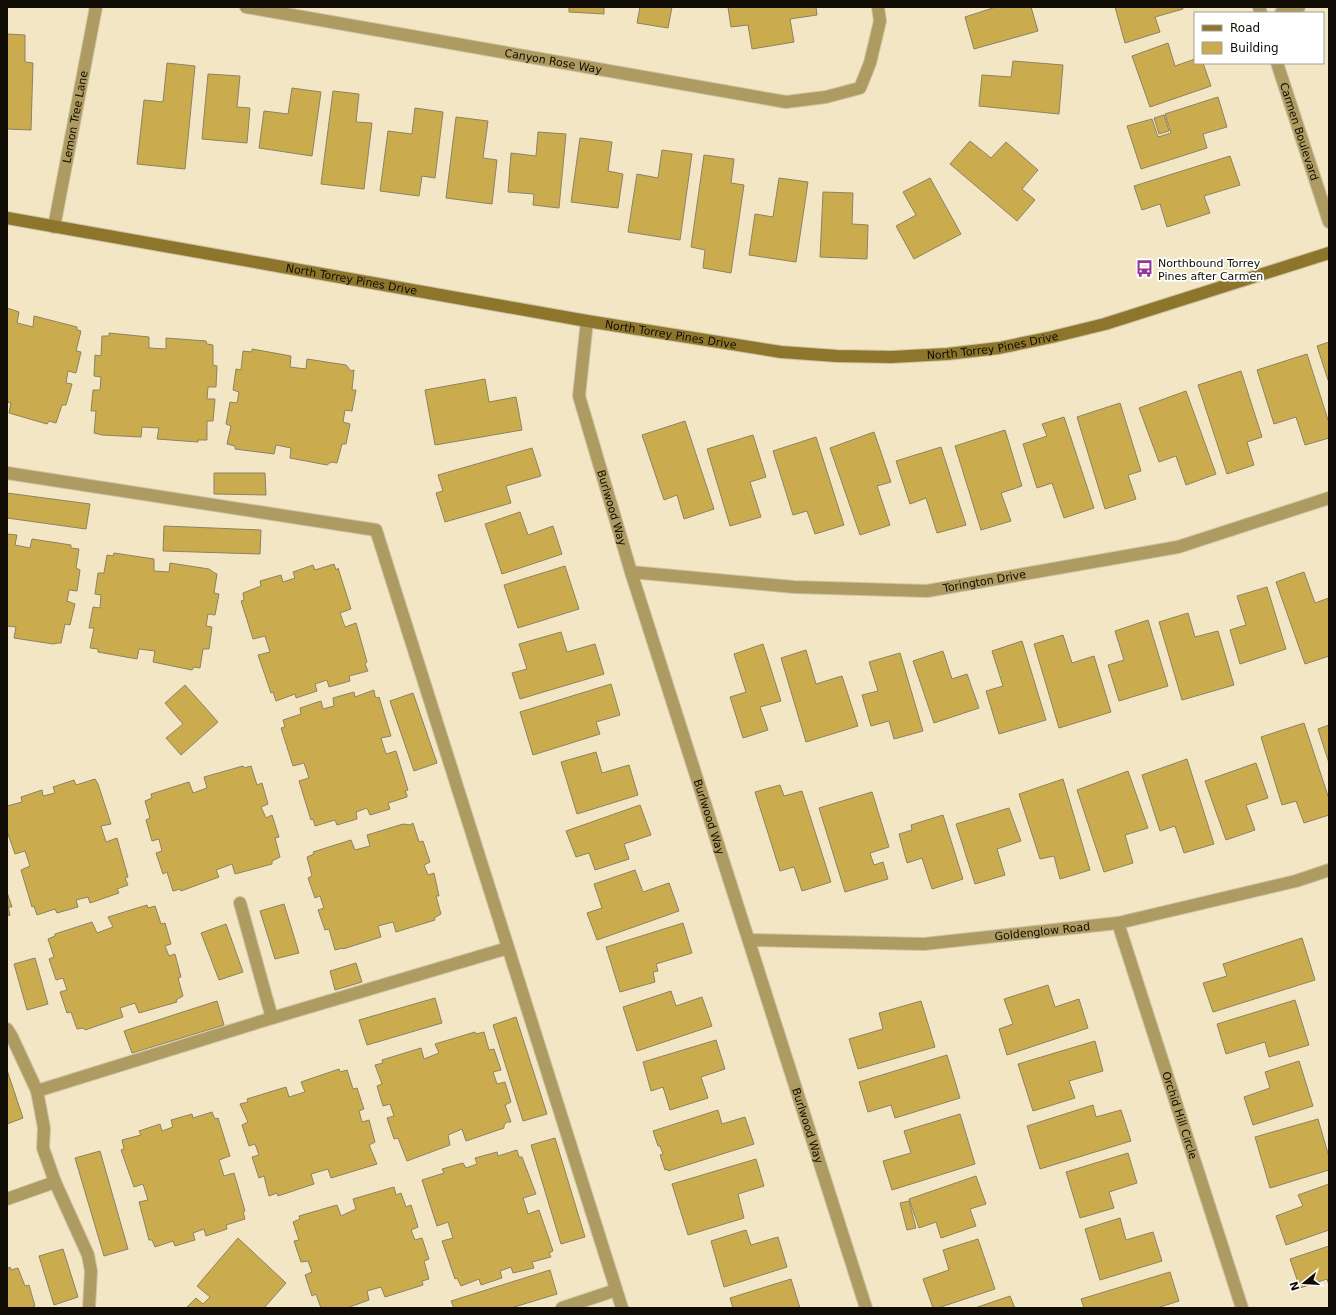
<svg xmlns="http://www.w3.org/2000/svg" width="1336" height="1315" viewBox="0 0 1336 1315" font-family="'DejaVu Sans',sans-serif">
<rect width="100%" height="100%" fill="#f2e6c4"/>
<!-- building -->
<g fill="#caac4f" stroke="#8d8262">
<polygon points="569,7 604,7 604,14 569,12"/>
<polygon points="640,7 672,7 668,28 637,23"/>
<polygon points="728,7 816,7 817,15 790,19 794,42 752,49 748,25 731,27"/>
<polygon points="993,7 1031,7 1038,31 974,49 965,17 993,8"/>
<polygon points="1115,7 1182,7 1183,9 1155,17 1160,32 1125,43"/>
<polygon points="7,34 25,35 25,62 33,63 31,130 7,129"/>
<polygon points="1168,43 1175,66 1195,59 1195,63 1203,63 1211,86 1150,107 1132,56"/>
<polygon points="1013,61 1063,65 1059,114 979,106 982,75 1011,77"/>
<polygon points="167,63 195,66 185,169 137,164 144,100 163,102"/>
<polygon points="208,74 240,76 237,107 250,108 247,143 202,139"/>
<polygon points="292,88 321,92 312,156 259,148 264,111 288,114"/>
<polygon points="333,91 359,94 356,122 372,123 364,189 321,184"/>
<polygon points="1218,97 1227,127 1203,134 1207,148 1141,169 1127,126 1152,119 1158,137 1171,133 1165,114"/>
<polygon points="415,108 443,112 435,178 422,176 419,196 380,191 388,131 412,134"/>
<polygon points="1164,115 1169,131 1159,134 1154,118"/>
<polygon points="456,117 488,121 483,158 497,160 492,204 446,198"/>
<polygon points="538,132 566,134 559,208 533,205 534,194 508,192 511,153 536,156"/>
<polygon points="580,138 612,142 608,171 623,174 618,208 571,202"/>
<polygon points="970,141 991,158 1006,142 1038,170 1022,189 1035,200 1017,221 950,164"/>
<polygon points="662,150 692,154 680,240 628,232 637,174 658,178"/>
<polygon points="704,155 734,159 731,183 744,185 731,273 703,268 705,250 691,247"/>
<polygon points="1230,156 1240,185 1204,196 1210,213 1167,227 1160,204 1142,210 1134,186"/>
<polygon points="779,178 808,182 796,262 749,255 755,214 773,217"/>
<polygon points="930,178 961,234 914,259 896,226 916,215 903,192"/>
<polygon points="823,192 853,193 852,224 868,225 867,259 820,257"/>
<polygon points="7,308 19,312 17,323 33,327 34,316 77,327 77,330 81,331 76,351 81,352 76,373 68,371 66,383 72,384 66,405 62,405 56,423 49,421 47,424 9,413 11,403 7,402"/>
<polygon points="109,333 149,337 149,348 166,349 166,338 206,341 207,344 213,345 213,365 217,366 216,387 208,387 207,399 215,399 213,421 207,421 207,440 198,440 198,442 157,439 159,428 142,427 141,437 102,435 94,433 96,411 91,411 93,390 100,390 101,377 94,376 95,355 101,356 102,336 109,336"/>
<polygon points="1329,342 1329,383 1317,346"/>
<polygon points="252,349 291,356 290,367 306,369 307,359 346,365 351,371 354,370 352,390 356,390 352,411 345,410 343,422 350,424 346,444 342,444 337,463 331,462 327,465 290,458 291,448 276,445 274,454 235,449 235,446 227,444 231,426 226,424 230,402 237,403 239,392 233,390 236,369 241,370 243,351 252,352"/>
<polygon points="1307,354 1329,423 1329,438 1305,445 1296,417 1274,424 1257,370"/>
<polygon points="1241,371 1262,437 1247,442 1254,465 1227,474 1198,385"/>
<polygon points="485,379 489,402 516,397 522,430 435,445 425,390"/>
<polygon points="1186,391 1216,474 1186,485 1176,456 1159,462 1139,408"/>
<polygon points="1120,403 1141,471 1128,475 1136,499 1105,509 1077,417"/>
<polygon points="1064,417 1094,508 1064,518 1052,483 1037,488 1023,444 1047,436 1042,424"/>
<polygon points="685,421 714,509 684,519 677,495 664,500 642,435"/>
<polygon points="1005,430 1022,486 1001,493 1011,521 981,530 955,446"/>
<polygon points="874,432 891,482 877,486 890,525 860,535 830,448"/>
<polygon points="753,435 766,477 750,482 761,517 730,526 707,449"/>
<polygon points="816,437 844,525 815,534 807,511 793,515 773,451"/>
<polygon points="941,447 966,525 937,533 926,498 910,504 896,461"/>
<polygon points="532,448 541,476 506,486 511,503 445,522 436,493 443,491 438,475"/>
<polygon points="214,473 265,473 266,495 214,494"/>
<polygon points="7,493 90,504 86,529 7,518"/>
<polygon points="520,512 528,535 553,526 562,554 502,574 485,524"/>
<polygon points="164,526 261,530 260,554 163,551"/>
<polygon points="7,534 17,535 15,545 30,548 32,539 71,545 71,548 79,549 76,568 80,570 77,591 69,590 67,601 75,604 70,625 65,624 61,643 58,643 53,644 14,638 16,627 7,626"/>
<polygon points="114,553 154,559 154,571 169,572 170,563 209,569 213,572 217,574 214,593 219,594 215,615 208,614 206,626 212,627 209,649 203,649 200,668 194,667 192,670 153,662 155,651 139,649 137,659 98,652 98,649 90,648 94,628 89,628 93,607 100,608 101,595 95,594 98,573 104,573 107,555 113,556"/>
<polygon points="334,564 336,570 338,568 351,609 340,613 345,627 356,623 367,662 365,664 368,671 349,676 350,681 329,687 327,680 315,684 317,691 296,698 295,694 276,701 273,692 271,693 258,655 270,652 265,636 253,639 241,601 244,600 243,593 261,586 260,581 281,575 283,582 295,578 293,572 313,565 315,570"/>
<polygon points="565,566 579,609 518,628 504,585"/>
<polygon points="1304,572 1315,603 1329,598 1329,656 1305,664 1276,582"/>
<polygon points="1267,587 1286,649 1240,664 1230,630 1246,625 1237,596"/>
<polygon points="1188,613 1195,637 1218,631 1234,685 1182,700 1159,622"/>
<polygon points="1148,620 1168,686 1119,701 1108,665 1124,660 1115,631"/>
<polygon points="561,632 567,652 595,644 604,674 520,699 512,673 527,669 519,644"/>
<polygon points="1063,635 1072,663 1094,656 1111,712 1059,728 1034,644"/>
<polygon points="1022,641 1046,720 999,734 986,691 1003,686 992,651"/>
<polygon points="763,644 781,701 760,707 768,730 743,738 730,697 746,692 734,654"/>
<polygon points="806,650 816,684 842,676 858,726 806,742 781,658"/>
<polygon points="943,651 952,679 967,674 979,708 934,723 913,661"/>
<polygon points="900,653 923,731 894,739 889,721 871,726 862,695 878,691 869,662"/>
<polygon points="611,684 620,715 596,722 600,734 533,755 520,712"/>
<polygon points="185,685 218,722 181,755 166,738 183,724 165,703"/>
<polygon points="374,690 375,696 377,698 379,697 391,736 381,738 386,754 396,751 408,790 405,791 407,795 407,797 388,803 390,809 370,815 367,808 356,812 357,819 337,825 335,820 315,826 313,819 311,820 299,781 309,778 304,763 293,766 281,728 285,727 283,720 301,714 300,708 321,701 323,709 334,706 333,698 354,692 355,697"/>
<polygon points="413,693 437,763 414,771 390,701"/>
<polygon points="1304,723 1329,799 1329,815 1304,823 1296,801 1282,805 1261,737"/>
<polygon points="1329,725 1329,763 1318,729"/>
<polygon points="596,752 602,773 629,765 638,795 577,814 561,762"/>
<polygon points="1187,759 1214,844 1184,853 1175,826 1160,831 1142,775"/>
<polygon points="1256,763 1268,798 1246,805 1255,830 1226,840 1205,781"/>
<polygon points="243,766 244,768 251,766 257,785 262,783 268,804 261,807 266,818 272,815 279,837 275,838 280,857 272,861 272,864 235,874 232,864 216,870 219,877 181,891 180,889 173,891 167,872 163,874 156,853 162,851 159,839 152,841 146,820 150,818 145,801 152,798 151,794 189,782 193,793 207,788 204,777"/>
<polygon points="1128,771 1148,828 1125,835 1133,863 1104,872 1077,790"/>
<polygon points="95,779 98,784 111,824 101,826 106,842 117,838 128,877 125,878 128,885 117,889 119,893 90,903 88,897 76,900 78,907 57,913 55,909 37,915 34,906 32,907 21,870 30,866 25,851 15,854 7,831 7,806 22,802 21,797 42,790 43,796 55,793 53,787 74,780 76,785"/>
<polygon points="1063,779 1090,870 1060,879 1054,856 1040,859 1019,794"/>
<polygon points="780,785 784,796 802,791 831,882 802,891 794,867 780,871 755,792"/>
<polygon points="872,792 889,847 870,853 874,865 883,862 888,879 845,892 819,808"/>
<polygon points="640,805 651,835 624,844 629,859 595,870 589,853 576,857 566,831"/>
<polygon points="1009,808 1021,841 997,849 1005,875 975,884 956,824"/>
<polygon points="943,815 963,879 932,889 922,858 907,863 899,834 912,830 911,825"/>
<polygon points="413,823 419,842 423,841 430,862 424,865 428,875 434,873 439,896 436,896 441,914 434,918 435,920 396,932 393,922 378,926 381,937 343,949 343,948 335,950 329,929 325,930 318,910 324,908 320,896 315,898 308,878 312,876 307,857 314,854 313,852 351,840 355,850 370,846 367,835 403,824 410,825"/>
<polygon points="635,870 643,892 669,883 679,911 597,940 587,913 602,908 594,884"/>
<polygon points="7,892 12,907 8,907 10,915 7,916"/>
<polygon points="284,904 299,953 275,959 260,911"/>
<polygon points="147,905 148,908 155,906 161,924 165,923 171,944 165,946 169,956 175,954 181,977 178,978 183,996 176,1000 177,1002 139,1013 135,1003 120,1008 123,1017 85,1030 83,1028 77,1029 71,1012 67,1013 60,992 67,990 63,978 56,980 49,959 54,957 48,939 55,936 55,934 92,922 97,933 113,927 108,917"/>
<polygon points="683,923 692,953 656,964 658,971 653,972 655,982 620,992 606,947"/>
<polygon points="226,924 243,972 219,980 201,933"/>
<polygon points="1302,938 1315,980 1213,1012 1203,983 1227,976 1223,964"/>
<polygon points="35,958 48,1004 27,1010 14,964"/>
<polygon points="356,963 362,982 335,990 330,971"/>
<polygon points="1048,985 1055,1007 1079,999 1088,1028 1007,1055 999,1029 1013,1024 1004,999"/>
<polygon points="671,991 676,1006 702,997 712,1026 637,1051 623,1007"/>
<polygon points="435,998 442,1023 367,1045 359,1020"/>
<polygon points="1295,1000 1309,1045 1269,1057 1265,1042 1226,1054 1217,1024"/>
<polygon points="217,1001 224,1025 132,1053 124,1031"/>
<polygon points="921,1001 935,1047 858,1069 849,1039 883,1029 879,1013"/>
<polygon points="516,1017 547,1114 523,1121 493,1025"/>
<polygon points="475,1032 476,1034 484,1032 489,1050 494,1049 501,1070 493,1072 497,1084 505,1082 511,1102 505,1105 511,1122 507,1122 504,1125 504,1128 466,1141 462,1129 448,1135 450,1145 407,1161 398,1138 394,1139 387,1118 394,1116 390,1104 383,1106 377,1086 382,1084 375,1065 383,1063 382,1060 421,1048 424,1059 439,1053 435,1044"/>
<polygon points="716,1040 725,1069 701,1077 708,1098 670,1110 663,1087 651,1091 643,1062"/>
<polygon points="1095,1041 1103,1071 1069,1081 1075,1098 1033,1111 1018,1064"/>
<polygon points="947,1055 960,1098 895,1118 891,1105 868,1112 859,1082"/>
<polygon points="1299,1061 1313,1106 1253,1125 1244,1097 1270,1088 1265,1072"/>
<polygon points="339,1069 340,1072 347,1070 353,1089 357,1088 364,1109 359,1111 362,1122 369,1120 375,1142 369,1145 377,1164 331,1178 328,1169 311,1174 314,1184 278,1196 277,1193 269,1196 264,1176 259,1178 252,1157 259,1155 255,1144 249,1146 242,1125 248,1122 240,1104 248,1102 247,1099 286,1087 289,1097 305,1092 301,1082"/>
<polygon points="7,1070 23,1118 7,1124"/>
<polygon points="1093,1105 1096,1117 1121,1110 1131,1141 1040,1169 1027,1126"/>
<polygon points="718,1110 722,1124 745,1117 754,1144 668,1171 668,1169 665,1170 660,1155 663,1154 660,1146 658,1146 653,1131"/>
<polygon points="212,1112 215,1119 218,1118 230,1156 219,1160 224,1176 234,1173 245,1211 243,1212 245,1219 226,1225 227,1229 206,1236 204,1229 193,1233 195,1240 175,1246 173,1241 155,1247 152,1240 149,1240 139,1202 148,1200 143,1184 134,1187 121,1150 124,1149 122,1140 141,1135 139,1131 160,1124 162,1131 173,1127 171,1120 192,1114 193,1118"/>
<polygon points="960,1114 975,1164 892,1190 883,1161 911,1153 904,1131"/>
<polygon points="1318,1119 1329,1157 1329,1170 1270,1188 1255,1137"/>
<polygon points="555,1138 585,1237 561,1244 531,1145"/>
<polygon points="517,1150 519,1157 522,1157 536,1194 523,1198 528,1214 539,1210 553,1251 549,1253 551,1257 532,1262 534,1268 513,1273 511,1267 500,1271 502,1278 481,1285 479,1279 461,1286 457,1278 455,1279 442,1241 453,1238 448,1222 437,1226 422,1180 444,1173 442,1169 463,1163 466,1168 477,1164 475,1158 497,1152 498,1156"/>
<polygon points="100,1151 128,1249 104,1256 75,1158"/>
<polygon points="1128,1153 1137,1183 1109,1192 1114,1208 1080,1218 1066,1172"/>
<polygon points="756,1159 764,1186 738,1194 744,1218 688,1235 672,1184"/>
<polygon points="976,1176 986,1204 970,1209 976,1226 941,1238 936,1222 919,1228 909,1199"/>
<polygon points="1329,1184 1329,1230 1286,1245 1276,1216 1303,1206 1298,1195"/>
<polygon points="394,1187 396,1195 401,1193 406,1207 411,1205 418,1227 411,1230 415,1240 422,1238 429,1259 424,1261 429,1279 422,1281 423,1285 385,1297 381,1287 367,1291 369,1300 347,1308 321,1308 316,1294 312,1296 305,1275 312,1272 308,1261 301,1262 294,1241 299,1240 293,1222 300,1219 299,1216 337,1205 341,1216 356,1209 353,1199"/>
<polygon points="909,1201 916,1228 907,1230 900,1203"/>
<polygon points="1120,1218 1126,1240 1153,1232 1162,1261 1100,1280 1085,1229"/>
<polygon points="746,1230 751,1245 778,1237 787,1267 724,1287 711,1241"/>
<polygon points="238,1238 286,1283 264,1308 186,1308 196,1298 203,1304 210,1297 197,1286"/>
<polygon points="978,1239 995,1289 938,1308 933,1308 923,1279 949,1270 943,1250"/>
<polygon points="1329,1246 1329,1285 1327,1279 1300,1288 1290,1259"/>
<polygon points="63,1249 78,1297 54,1305 39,1256"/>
<polygon points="10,1267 11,1270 18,1268 25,1286 29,1285 35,1306 31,1308 7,1308 7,1269"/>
<polygon points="550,1270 557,1294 511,1308 454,1308 451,1301"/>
<polygon points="1170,1272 1179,1301 1157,1308 1084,1308 1081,1299"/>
<polygon points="791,1279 800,1308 733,1308 730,1298"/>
<polygon points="1010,1296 1015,1308 975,1308"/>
</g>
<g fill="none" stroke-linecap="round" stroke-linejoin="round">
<defs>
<g id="service">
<polyline points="7,473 376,530 622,1308"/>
<polyline points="240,903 272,1018"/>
<polyline points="7,1029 12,1037 37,1091 44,1128 43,1148 55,1182 88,1255 91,1271 89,1308"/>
<polyline points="37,1091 272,1018 508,948"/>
<polyline points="7,1199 55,1182"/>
<polyline points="562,1308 616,1290"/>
</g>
<g id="minor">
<path id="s1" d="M246,7L786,102L826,97L860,88L870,63L880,21L878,7"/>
<polyline points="1281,13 1299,7"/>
<path id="s2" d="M54,227L96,7"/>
<path id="s3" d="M587,321L579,396L631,572L866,1308"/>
<path id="s4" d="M631,572L794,587L927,591L1178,547L1329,498"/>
<path id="s5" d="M1118,923L1242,1308"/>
<path id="s6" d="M749,940L924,944L1118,923L1296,881L1329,870"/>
</g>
<g id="tertiary">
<polyline points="1259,7 1261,13"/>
<path id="s7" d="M1277,63L1329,222"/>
</g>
<g id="secondary">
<path id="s8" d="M7,218L587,321L781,352L837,356L891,357L947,354L999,348L1052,337L1105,324L1329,253"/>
</g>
</defs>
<!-- service casing -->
<use href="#service" stroke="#cec3a5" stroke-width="14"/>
<!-- minor casing -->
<use href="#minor" stroke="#cec3a5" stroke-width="14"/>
<!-- tertiary casing -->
<use href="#tertiary" stroke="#cec3a5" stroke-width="14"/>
<!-- secondary casing -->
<use href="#secondary" stroke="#cec3a5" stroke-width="14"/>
<!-- service -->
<use href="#service" stroke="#ae9b61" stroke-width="12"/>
<!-- minor -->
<use href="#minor" stroke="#ae9b61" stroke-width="12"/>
<!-- tertiary -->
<use href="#tertiary" stroke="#ae9b61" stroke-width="12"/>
<!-- secondary -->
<use href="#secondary" stroke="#8d762c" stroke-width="12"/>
</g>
<!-- icons -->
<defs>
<symbol id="bus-bare" viewBox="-9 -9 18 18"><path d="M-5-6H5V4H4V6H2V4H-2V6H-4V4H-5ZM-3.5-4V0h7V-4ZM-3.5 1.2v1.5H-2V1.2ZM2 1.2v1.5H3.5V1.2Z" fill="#96349c" stroke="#fff" stroke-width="2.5" paint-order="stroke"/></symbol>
</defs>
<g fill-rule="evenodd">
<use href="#bus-bare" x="1132" y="256" width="25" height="25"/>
</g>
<g text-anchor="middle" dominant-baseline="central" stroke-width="3.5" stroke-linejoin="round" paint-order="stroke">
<!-- street labels -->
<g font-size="11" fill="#100c03" stroke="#fff">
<text stroke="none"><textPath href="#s1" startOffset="312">Canyon Rose Way</textPath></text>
<text stroke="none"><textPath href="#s2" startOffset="112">Lemon Tree Lane</textPath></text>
<text stroke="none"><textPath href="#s7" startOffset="72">Carmen Boulevard</textPath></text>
<text stroke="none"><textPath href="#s8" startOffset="350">North Torrey Pines Drive</textPath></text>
<text stroke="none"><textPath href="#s8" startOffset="674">North Torrey Pines Drive</textPath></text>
<text stroke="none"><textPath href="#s8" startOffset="998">North Torrey Pines Drive</textPath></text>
<text stroke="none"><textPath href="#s3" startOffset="192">Burlwood Way</textPath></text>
<text stroke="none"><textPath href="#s4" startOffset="355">Torington Drive</textPath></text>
<text stroke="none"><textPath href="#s3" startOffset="516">Burlwood Way</textPath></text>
<text stroke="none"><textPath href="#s6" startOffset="294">Goldenglow Road</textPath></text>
<text stroke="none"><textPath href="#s5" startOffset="202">Orchid Hill Circle</textPath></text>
<text stroke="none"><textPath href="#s3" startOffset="840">Burlwood Way</textPath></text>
</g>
<!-- poi labels -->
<g font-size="11" fill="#100c03" stroke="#fff" text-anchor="start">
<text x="1158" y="263">Northbound Torrey<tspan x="1158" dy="13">Pines after Carmen</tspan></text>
</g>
</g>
<!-- border -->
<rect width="1336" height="1315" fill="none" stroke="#100c03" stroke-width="16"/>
<!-- legend -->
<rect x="1194" y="12" width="130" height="52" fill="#ffffff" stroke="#9f9e9a"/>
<rect x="1202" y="25" width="20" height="6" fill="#8d762c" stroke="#9f9e9a"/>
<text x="1230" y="32" font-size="12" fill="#100c03">Road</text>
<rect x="1202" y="42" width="20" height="12" fill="#caac4f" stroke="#9f9e9a"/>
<text x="1230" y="52" font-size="12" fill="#100c03">Building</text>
<!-- north arrow -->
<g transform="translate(1304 1283) rotate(252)" stroke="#ffffff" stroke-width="3" paint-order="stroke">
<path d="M0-3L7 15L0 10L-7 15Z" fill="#100c03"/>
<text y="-6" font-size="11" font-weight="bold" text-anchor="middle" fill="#100c03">N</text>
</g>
</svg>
